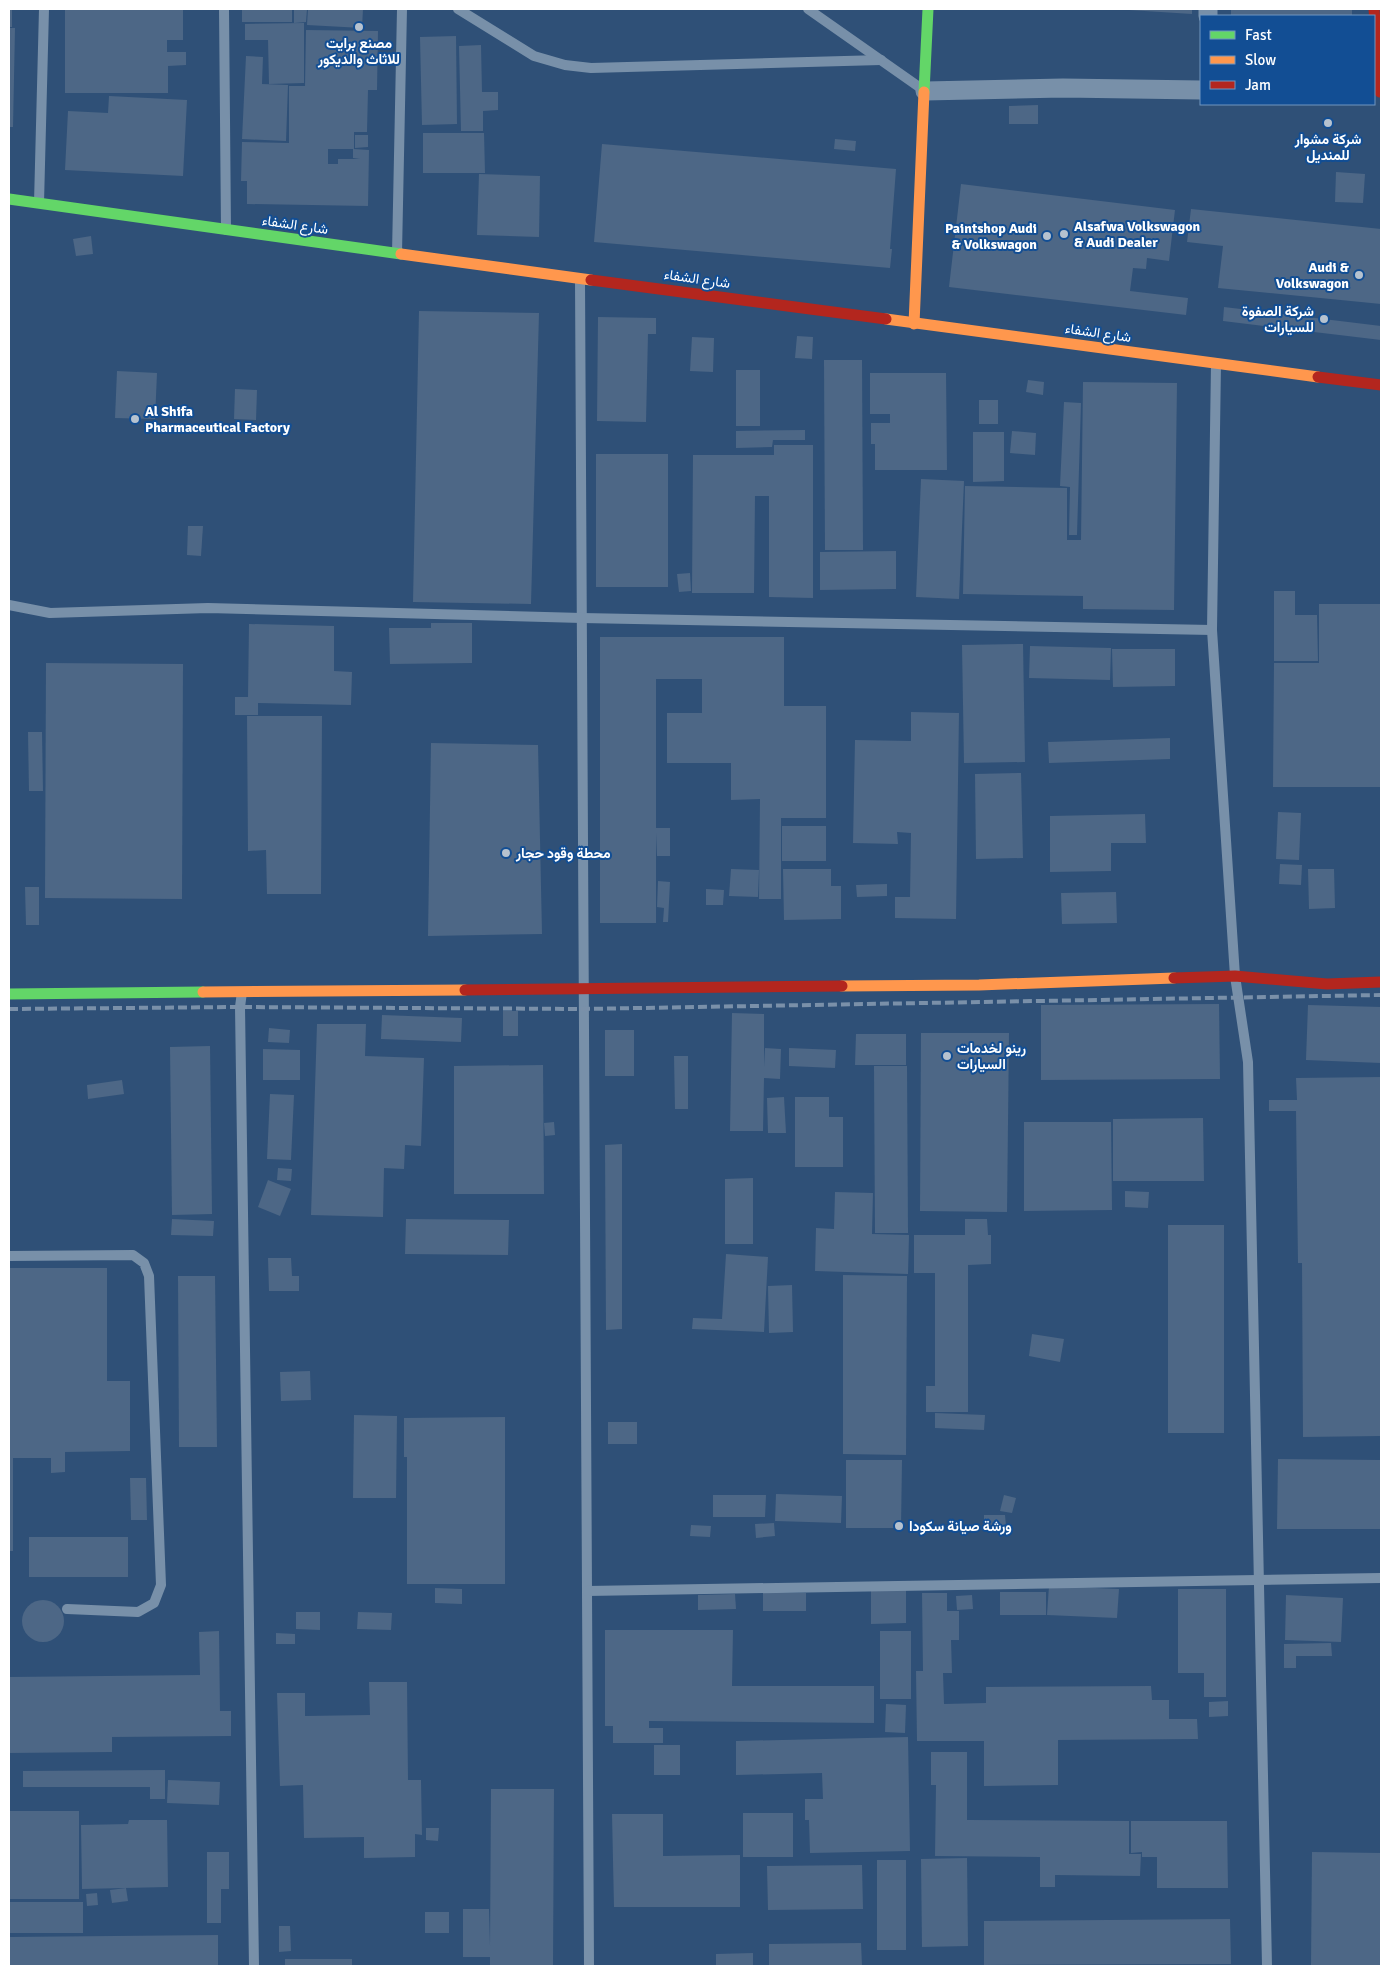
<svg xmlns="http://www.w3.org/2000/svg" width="1390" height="1975" viewBox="0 0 1390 1975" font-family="Signika,Vazirmatn,sans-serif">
<rect width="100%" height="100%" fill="#2f5077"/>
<!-- building -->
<g fill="#4d6786" fill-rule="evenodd">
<rect x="9" y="9" width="3" height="18"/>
<polygon points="65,9 183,9 183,40 167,40 167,52 186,52 186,65 168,66 168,93 65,93"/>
<rect x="242" y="9" width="50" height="13"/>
<polygon points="294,9 307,9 306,22 294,23"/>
<polygon points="308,9 363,9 362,28 307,25"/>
<polygon points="1113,9 1192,9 1192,14"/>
<rect x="1231" y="9" width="121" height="7"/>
<polygon points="304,23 304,83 269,84 268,40 245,40 245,24"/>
<polygon points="9,28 15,28 13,127 9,127"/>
<path d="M306,30L378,31L377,90H368L367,132H354V149L369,150L368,206L247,204V181H241L242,142L289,143V86H305ZM328,149H353V158L360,159H338V164H328Z"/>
<polygon points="456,36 457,124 422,125 420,37"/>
<polygon points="481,45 482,92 498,92 498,110 483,111 483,131 461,131 459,46"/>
<polygon points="246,56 263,57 262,84 288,85 286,141 242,139"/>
<polygon points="109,96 187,100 183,176 65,170 68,111 108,113"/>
<polygon points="1038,105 1038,124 1009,124 1009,106"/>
<polygon points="423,133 484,133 485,173 423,173"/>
<polygon points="355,135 368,135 368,147 355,148"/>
<polygon points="835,139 856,141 855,151 834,149"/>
<polygon points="602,144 896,169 890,249 892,249 890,268 594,242"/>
<polygon points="1336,172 1365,174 1363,203 1335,202"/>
<polygon points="479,174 540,176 539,237 477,235"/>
<polygon points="961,184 1175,210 1169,261 1147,258 1146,269 1133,268 1130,291 1188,298 1186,315 949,287"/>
<polygon points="1191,209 1381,229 1381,304 1218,288 1223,246 1187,242"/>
<polygon points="91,236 93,254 76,256 73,239"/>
<polygon points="1224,307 1381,326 1381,340 1223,321"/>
<polygon points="419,311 539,313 531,604 413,602"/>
<polygon points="598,317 656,318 656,334 648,334 646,422 597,421"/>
<polygon points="797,336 813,337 812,359 795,358"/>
<polygon points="692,337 714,338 713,372 690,371"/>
<polygon points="824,360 862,360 863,550 825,550"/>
<rect x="736" y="370" width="24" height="56"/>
<polygon points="117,371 157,373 155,419 115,418"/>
<polygon points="870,373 946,373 947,470 875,470 875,444 871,444 871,423 890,423 890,414 870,414"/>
<polygon points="1028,380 1044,382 1043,395 1026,392"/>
<polygon points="1083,382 1177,383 1174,610 1083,609 1083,596 963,594 965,486 1067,488 1067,540 1081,540"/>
<polygon points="235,389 257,390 256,420 234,419"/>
<rect x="979" y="400" width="19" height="24"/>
<polygon points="1064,402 1081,403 1077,535 1069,535 1070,487 1060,486"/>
<polygon points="805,430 805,440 773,440 772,447 736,448 736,431"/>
<polygon points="1012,431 1036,433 1035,455 1010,453"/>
<polygon points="973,432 1004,432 1004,481 973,482"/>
<polygon points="774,445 813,445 813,598 769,597 769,496 755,496 754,593 692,593 693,455 774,455"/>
<rect x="596" y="454" width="72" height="133"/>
<polygon points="921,479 964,481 959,599 916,597"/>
<polygon points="188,526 203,526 201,556 187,555"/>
<polygon points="896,551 896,589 820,590 820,552"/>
<polygon points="690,573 691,591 679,592 677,574"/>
<polygon points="1274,591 1295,591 1295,615 1317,615 1318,661 1274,661"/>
<polygon points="1319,604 1381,604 1381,787 1273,787 1274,663 1319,663"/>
<polygon points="431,623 472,623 472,663 390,664 389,628 431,628"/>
<polygon points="249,624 334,626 334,671 352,672 351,705 258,703 258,715 235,715 235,697 248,697"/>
<polygon points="600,637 784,637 784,706 826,706 826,818 781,818 781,899 759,899 760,799 731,800 731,763 667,763 667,713 702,713 702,679 656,679 656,828 670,828 670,856 657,856 656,833 656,923 600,923"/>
<polygon points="1023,644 1025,762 964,763 962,645"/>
<polygon points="1030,646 1111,648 1110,680 1029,678"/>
<polygon points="1112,649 1175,649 1175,686 1113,687"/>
<polygon points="46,663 183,664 182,899 45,898"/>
<polygon points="911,712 959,713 956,919 895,918 895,897 910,897 911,833 897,832 898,844 853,843 855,740 911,741"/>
<polygon points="247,716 322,716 321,894 267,894 266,850 248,851"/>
<polygon points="28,732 42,732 43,791 29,791"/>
<polygon points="1170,738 1170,759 1049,763 1048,742"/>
<polygon points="431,743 538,745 542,934 428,936"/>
<polygon points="1021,773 1023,858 976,859 975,774"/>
<polygon points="1278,812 1301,813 1299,860 1276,859"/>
<polygon points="1145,814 1146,843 1111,843 1111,871 1050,872 1050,816"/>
<rect x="782" y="826" width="44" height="35"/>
<polygon points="1280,864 1302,865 1301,885 1279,884"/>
<polygon points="731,869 759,870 758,897 729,896"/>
<polygon points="783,869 831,869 831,886 841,886 841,919 784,920"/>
<polygon points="1308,869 1334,869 1335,908 1309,909"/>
<polygon points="658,881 670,882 668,922 663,922 664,908 657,907"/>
<polygon points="887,884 887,896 857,897 856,885"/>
<polygon points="25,887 39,887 39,925 26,925"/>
<polygon points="706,889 724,890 723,905 706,905"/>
<polygon points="1116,892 1117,923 1062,924 1061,893"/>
<polygon points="1219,1004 1220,1079 1041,1080 1041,1005"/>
<polygon points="1308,1005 1381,1007 1381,1063 1306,1060"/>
<rect x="503" y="1011" width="15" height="25"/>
<polygon points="732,1013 764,1014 764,1067 765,1048 781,1049 780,1079 764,1078 763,1131 730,1131"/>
<polygon points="382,1015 462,1018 461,1042 381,1039"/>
<polygon points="317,1024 366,1024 365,1056 424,1058 421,1146 405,1145 404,1169 384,1168 383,1217 311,1215"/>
<polygon points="269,1028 290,1030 289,1043 268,1042"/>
<rect x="605" y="1030" width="29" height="46"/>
<polygon points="921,1033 1009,1033 1007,1212 920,1211"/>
<polygon points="856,1034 906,1034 906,1065 855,1065"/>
<polygon points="210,1046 212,1214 172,1215 170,1047"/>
<polygon points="789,1048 836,1050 835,1068 789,1066"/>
<polygon points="263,1049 300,1050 300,1080 263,1080"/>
<polygon points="674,1056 688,1056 688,1109 675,1109"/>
<polygon points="543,1065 544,1194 454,1194 454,1066"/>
<polygon points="874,1066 907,1066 908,1233 875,1233"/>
<polygon points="1381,1077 1381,1436 1303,1437 1302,1263 1298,1263 1296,1111 1269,1111 1269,1100 1297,1100 1296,1078"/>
<polygon points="122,1080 124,1094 88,1099 87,1085"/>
<polygon points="270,1094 294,1095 291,1160 267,1159"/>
<polygon points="784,1097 786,1133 768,1133 767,1098"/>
<polygon points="795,1097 829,1097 829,1117 843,1117 843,1167 795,1167"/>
<polygon points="1203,1118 1204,1181 1113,1181 1113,1119"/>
<polygon points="554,1122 555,1135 545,1136 544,1123"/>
<polygon points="1024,1122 1111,1122 1112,1210 1024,1211"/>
<polygon points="622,1144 622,1329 606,1330 605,1145"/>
<polygon points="278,1168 292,1169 291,1181 277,1180"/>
<polygon points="753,1178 753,1244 725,1244 725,1179"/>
<polygon points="268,1180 291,1189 280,1216 258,1207"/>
<polygon points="1125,1191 1149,1192 1148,1208 1125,1207"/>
<polygon points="835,1192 873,1193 872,1234 909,1235 908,1274 815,1271 816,1228 834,1229"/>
<polygon points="172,1219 214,1221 213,1236 171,1235"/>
<polygon points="406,1219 509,1220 508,1255 405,1254"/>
<polygon points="965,1219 987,1219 988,1235 991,1235 991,1264 968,1265 968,1412 926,1412 926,1386 935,1386 935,1273 914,1273 914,1235 965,1235"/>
<rect x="1168" y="1225" width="56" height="208"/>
<polygon points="726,1254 768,1257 764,1332 692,1329 693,1318 722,1319"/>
<polygon points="268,1258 291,1258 292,1276 299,1276 299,1291 269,1291"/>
<polygon points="9,1268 107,1268 107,1381 130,1381 130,1451 65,1452 65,1472 51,1473 51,1458 13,1458 13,1551 9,1551"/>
<polygon points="843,1275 907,1276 906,1455 843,1454"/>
<polygon points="178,1276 215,1276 217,1447 179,1447"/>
<polygon points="792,1285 793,1332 769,1333 768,1286"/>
<polygon points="1032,1334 1064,1339 1060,1362 1029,1356"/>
<polygon points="310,1371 311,1400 281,1401 280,1372"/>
<polygon points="935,1413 985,1415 984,1430 935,1428"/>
<polygon points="354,1415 397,1416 396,1498 353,1498"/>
<polygon points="505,1417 505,1584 407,1584 407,1457 404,1457 404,1418"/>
<rect x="608" y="1422" width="29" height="22"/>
<polygon points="1278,1459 1381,1460 1381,1529 1277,1529"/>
<polygon points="846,1460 902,1460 901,1528 846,1528"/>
<polygon points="130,1478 146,1478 147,1520 131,1520"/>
<polygon points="776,1494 842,1496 841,1523 775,1521"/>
<polygon points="713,1495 766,1495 765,1517 713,1517"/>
<polygon points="1004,1495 1016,1498 1012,1513 1000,1511"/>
<polygon points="984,1515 1005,1515 1006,1526 984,1526"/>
<polygon points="774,1523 775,1536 756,1538 755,1524"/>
<polygon points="691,1525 711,1526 710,1537 690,1536"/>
<rect x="29" y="1537" width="99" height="40"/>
<polygon points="1049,1586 1119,1589 1117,1618 1047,1615"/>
<polygon points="435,1588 462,1589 462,1604 435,1603"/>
<polygon points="906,1588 906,1623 871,1624 871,1589"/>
<polygon points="1178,1589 1226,1589 1226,1697 1204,1697 1204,1673 1178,1673"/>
<rect x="1000" y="1592" width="46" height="23"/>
<rect x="763" y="1593" width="43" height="18"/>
<polygon points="922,1593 947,1593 947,1611 959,1611 959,1640 951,1640 952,1673 943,1673 944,1704 986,1703 986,1687 1151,1686 1152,1700 1169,1700 1169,1719 1197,1719 1198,1739 1058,1740 1058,1785 984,1786 984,1741 917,1741 916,1671 923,1671"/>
<polygon points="735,1594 736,1609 698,1610 698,1595"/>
<polygon points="972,1595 973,1609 957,1610 956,1596"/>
<polygon points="1286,1595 1343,1598 1341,1642 1285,1640"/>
<circle cx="43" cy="1621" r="21"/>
<polygon points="296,1612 320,1612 320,1630 296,1629"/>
<polygon points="358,1612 392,1613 391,1630 357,1629"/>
<polygon points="605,1630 733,1630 732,1686 874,1686 874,1723 649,1721 649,1728 663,1728 663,1743 613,1743 613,1726 605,1726"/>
<polygon points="219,1631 220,1711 231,1711 231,1736 112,1737 112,1752 9,1753 9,1677 200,1675 199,1632"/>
<rect x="880" y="1631" width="31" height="68"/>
<polygon points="276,1633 295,1634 295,1644 276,1644"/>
<polygon points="1331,1643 1332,1656 1296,1656 1296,1668 1284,1668 1284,1644"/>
<polygon points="369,1682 407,1682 408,1780 421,1780 422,1835 415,1834 415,1857 364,1858 364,1837 304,1838 303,1785 280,1786 277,1693 305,1693 305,1716 370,1715"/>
<polygon points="1228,1701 1228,1716 1209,1717 1209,1702"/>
<polygon points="886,1704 906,1705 905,1733 885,1732"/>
<polygon points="908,1737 910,1851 810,1853 809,1820 805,1820 805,1799 823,1799 822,1773 736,1775 736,1741"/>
<rect x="654" y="1745" width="26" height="30"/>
<polygon points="931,1752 967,1752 967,1820 1129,1821 1129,1854 1141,1854 1140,1876 1055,1875 1055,1887 1040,1887 1040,1857 935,1856 936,1785 931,1785"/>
<polygon points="165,1770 165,1799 150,1799 150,1787 23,1787 23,1771"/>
<polygon points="168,1780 220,1782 219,1805 167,1803"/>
<polygon points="491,1789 554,1789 553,1966 490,1966 490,1957 463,1957 463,1909 489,1909 490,1946"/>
<rect x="9" y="1811" width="70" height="88"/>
<rect x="743" y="1813" width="50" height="44"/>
<polygon points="612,1814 663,1814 663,1856 740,1855 740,1907 614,1907"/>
<polygon points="129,1820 167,1820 168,1887 82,1889 81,1825 128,1824"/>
<polygon points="1131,1821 1227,1821 1228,1888 1157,1888 1157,1857 1142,1857 1142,1852 1131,1853"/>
<polygon points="426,1828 439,1828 438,1841 426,1840"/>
<polygon points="207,1852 229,1852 229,1889 221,1889 221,1923 207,1923"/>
<polygon points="1312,1852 1381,1853 1381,1966 1311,1966"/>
<polygon points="967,1858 968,1946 922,1947 921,1859"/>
<rect x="877" y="1860" width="29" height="90"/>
<polygon points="862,1865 863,1909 768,1910 767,1866"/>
<polygon points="126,1888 128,1901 112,1903 110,1890"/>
<polygon points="97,1893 98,1905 87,1906 86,1894"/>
<rect x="9" y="1902" width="74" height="31"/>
<rect x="425" y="1912" width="24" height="21"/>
<polygon points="1230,1919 1231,1964 984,1965 984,1921"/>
<polygon points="279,1926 290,1926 291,1951 279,1952"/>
<polygon points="218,1935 218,1966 9,1966 9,1937"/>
<polygon points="861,1943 862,1966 769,1966 769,1944"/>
<polygon points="753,1953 753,1966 716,1966 716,1954"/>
<rect x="285" y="1959" width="67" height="7"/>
</g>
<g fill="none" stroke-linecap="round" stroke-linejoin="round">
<!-- lane -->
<g stroke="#7890a9" stroke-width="10">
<polyline points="224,9 226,230"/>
<polyline points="458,9 534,56 565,65 591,68 881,60"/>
<polyline points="808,9 922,89"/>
<polyline points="39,203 44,9"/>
<polyline points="397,253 402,9"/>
<polyline points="580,280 589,1966"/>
<polyline points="1216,364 1212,630 1235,976 1248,1062 1267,1966"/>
<polyline points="9,605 50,613 208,608 582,618 1212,630"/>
<polyline points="242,992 240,1007 254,1966"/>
<polyline points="9,1256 133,1255 144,1263 149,1276 161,1585 154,1603 138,1612 67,1609"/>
<polyline points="587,1591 1381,1578"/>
</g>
<!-- street -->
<g stroke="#7890a9" stroke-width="19">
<polyline points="1208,16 1208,9"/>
<polyline points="925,91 1063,88 1201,90"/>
</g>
<!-- fast -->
<g stroke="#63d668" stroke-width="11">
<polyline points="924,92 928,9"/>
<polyline points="9,199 401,254"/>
<polyline points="9,994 203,992"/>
</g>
<!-- slow -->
<g stroke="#ff974d" stroke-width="11">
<polyline points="401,254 591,280"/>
<polyline points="886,319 1318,377"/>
<polyline points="914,324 924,92"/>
<polyline points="842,986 979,985 1174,978"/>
<polyline points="203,992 465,990"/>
</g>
<!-- jam -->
<g stroke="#b3261e" stroke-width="11">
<polyline points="1374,9 1380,92"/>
<polyline points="591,280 886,319"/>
<polyline points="1318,377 1381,385"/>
<polyline points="1174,978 1235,976 1327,984 1381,982"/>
<polyline points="465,990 842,986"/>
</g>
<!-- rail -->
<polyline stroke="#7a90a9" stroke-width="4" stroke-dasharray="9 4" stroke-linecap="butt" points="9,1009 240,1007 582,1009 1381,995"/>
</g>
<!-- markers -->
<g fill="#b6c2cf" stroke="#124e94" stroke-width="2">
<circle cx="359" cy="27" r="5"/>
<circle cx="1328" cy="123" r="5"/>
<circle cx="1064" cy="234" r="5"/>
<circle cx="1047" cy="236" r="5"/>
<circle cx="1359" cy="275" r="5"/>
<circle cx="1324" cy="319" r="5"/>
<circle cx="135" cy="419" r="5"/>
<circle cx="506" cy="853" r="5"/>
<circle cx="947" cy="1056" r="5"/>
<circle cx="899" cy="1526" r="5"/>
</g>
<g text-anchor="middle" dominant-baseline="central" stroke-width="4" stroke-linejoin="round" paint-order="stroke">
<!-- poi labels -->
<g font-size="14" font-weight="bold" fill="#fff" stroke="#124e94" text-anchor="start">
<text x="359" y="43" text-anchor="middle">مصنع برايت<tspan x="359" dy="16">للاثاث والديكور</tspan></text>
<text x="1328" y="139" text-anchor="middle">شركة مشوار<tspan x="1328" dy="16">للمنديل</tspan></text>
<text x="1074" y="226">Alsafwa Volkswagon<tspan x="1074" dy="16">&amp; Audi Dealer</tspan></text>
<text x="1037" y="228" text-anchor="end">Paintshop Audi<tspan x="1037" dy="16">&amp; Volkswagon</tspan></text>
<text x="1349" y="267" text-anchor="end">Audi &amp;<tspan x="1349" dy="16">Volkswagon</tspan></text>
<text x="1314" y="311" text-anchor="end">شركة الصفوة<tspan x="1314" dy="16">للسيارات</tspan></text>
<text x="145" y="411">Al Shifa<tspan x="145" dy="16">Pharmaceutical Factory</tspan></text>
<text x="516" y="853">محطة وقود حجار</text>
<text x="957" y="1048">رينو لخدمات<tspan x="957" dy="16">السيارات</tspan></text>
<text x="909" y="1526">ورشة صيانة سكودا</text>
</g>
<!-- street labels -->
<g font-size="14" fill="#fff" stroke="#124e94">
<text transform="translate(295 225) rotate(8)">شارع الشفاء</text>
<text transform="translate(697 279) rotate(8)">شارع الشفاء</text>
<text transform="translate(1098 333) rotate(8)">شارع الشفاء</text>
</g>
</g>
<!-- border -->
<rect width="1390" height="1975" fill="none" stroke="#ffffff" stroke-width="20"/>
<!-- legend -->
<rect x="1200" y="15" width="175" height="90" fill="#124e94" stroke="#7195bf"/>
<rect x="1210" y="31" width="25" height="8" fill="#63d668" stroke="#7195bf"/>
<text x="1245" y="40" font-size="15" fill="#ffffff">Fast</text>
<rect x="1210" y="56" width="25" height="8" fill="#ff974d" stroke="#7195bf"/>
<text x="1245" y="65" font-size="15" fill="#ffffff">Slow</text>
<rect x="1210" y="81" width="25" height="8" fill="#b3261e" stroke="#7195bf"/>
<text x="1245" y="90" font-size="15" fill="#ffffff">Jam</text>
</svg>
